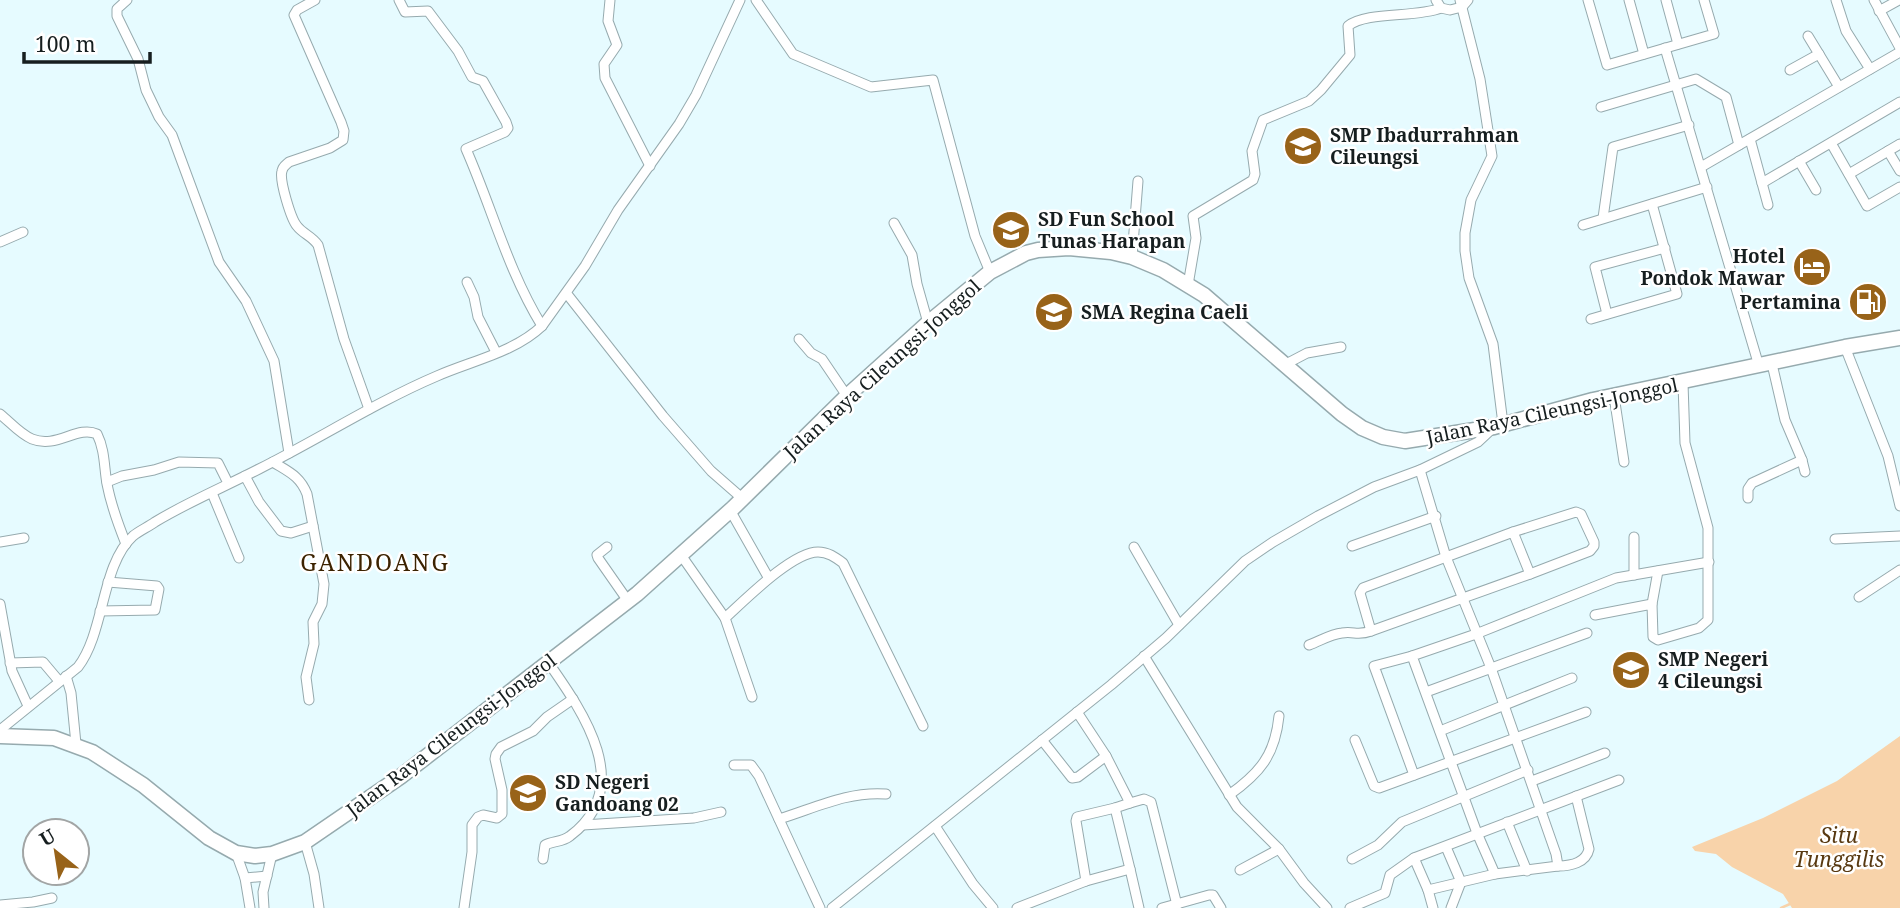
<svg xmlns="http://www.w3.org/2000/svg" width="1900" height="908" viewBox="0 0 1900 908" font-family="'Noto Serif',serif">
<rect width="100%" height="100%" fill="#e6fbff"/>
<!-- water -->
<polygon fill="#f8d3aa" points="1900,736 1900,908 1792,908 1783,894 1732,867 1716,854 1695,851 1692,847 1763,818 1837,781"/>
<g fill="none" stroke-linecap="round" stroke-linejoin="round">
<!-- stream -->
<polyline stroke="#f8d3aa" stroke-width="2.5" points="1781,908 1790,904"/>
<defs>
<g id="minor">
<polyline points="127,0 117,9 117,16 138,59 146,90 159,117 172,135 219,262 246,301 274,361 289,453"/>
<path d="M315,0L297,10L294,15L341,122L344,131L343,140L330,148L289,162C286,165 283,166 282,171C279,180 291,219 297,226C303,234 312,236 318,245L344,339L369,409"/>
<path d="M399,0L405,12L428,11L458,51L472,77L483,81L506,122L508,128L505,132L466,149C492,208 508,271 542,326"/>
<polyline points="610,0 608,21 617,45 604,64 605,78 650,166"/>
<polyline points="756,0 793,54 871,87 933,80 975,236 990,272"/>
<polyline points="1436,0 1441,8 1450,10 1462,7 1468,0"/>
<polyline points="1460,0 1480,79 1492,156 1471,200 1465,233 1465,251 1469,278 1493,344 1503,424"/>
<polyline points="1588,0 1607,65 1714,34 1704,0"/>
<polyline points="1629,0 1644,54"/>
<polyline points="1666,0 1678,44"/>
<polyline points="1836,0 1846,31 1870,69"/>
<polyline points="1874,0 1900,48"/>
<polyline points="1879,11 1899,0"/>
<polyline points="1808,36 1839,87"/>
<polyline points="1665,48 1759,366"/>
<polyline points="1790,70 1819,54"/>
<polyline points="1601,107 1696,79 1726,97 1739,145"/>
<polyline points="1750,139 1768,205"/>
<polyline points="1831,143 1867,206 1900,187"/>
<polyline points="1888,151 1900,171"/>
<polyline points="1799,161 1816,190"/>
<polyline points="1701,167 1900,52"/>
<polyline points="1849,174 1900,144"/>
<polyline points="1762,183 1900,102"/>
<polyline points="1603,218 1613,147 1689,125"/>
<polyline points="894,223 912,255 917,284 928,323"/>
<polyline points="1583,225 1707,187"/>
<polyline points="0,242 23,232"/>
<polyline points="1132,257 1138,181"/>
<polyline points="467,282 474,297 478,317 496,352"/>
<path d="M1188,285L1196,238L1193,216L1253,180L1255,174L1252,151L1263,120L1309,101L1321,90L1350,55L1348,26C1367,11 1416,18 1441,8"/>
<polyline points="567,294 663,416 711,471 743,499"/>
<polyline points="1607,314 1595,267 1665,248"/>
<polyline points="1591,319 1677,294 1652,204"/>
<polyline points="799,339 811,353 822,359 847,396"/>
<polyline points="1845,347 1888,456 1900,506"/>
<polyline points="1286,364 1307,353 1341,347"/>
<polyline points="1772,364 1785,420 1802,460 1805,472"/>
<polyline points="1614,396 1624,462"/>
<path d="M0,414C10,422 20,434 32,439C57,449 77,425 97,434C105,450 104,467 107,484C111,505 118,524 126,544"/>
<path d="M273,462C289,472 300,476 307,494L324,584L322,604L313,622L314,644L306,677L309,700"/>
<polyline points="1420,470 1446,557 1491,668 1556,854 1558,866 1495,874 1477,833 1412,656 1476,634 1616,578 1709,562"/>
<polyline points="245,476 259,502 281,531 291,533 313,526"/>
<polyline points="107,482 122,476 154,470 179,462 218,463 228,483"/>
<polyline points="212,493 239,558"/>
<polyline points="1748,498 1748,489 1752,483 1802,460"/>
<polyline points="730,510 768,577"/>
<polygon points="1513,532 1530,574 1371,631 1360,593 1363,588"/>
<polyline points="1513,532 1576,512 1581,514 1594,542 1594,546 1590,551 1530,574"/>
<polyline points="1835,539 1900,536"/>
<polyline points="0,542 24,538"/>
<polyline points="1352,546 1436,516"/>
<polyline points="607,547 597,555 598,558 628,601"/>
<polyline points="1134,547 1179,625"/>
<polyline points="681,555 725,618"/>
<polyline points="1634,575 1634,537"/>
<polyline points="1859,597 1900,570"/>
<polyline points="0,604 12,671 28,706"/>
<polyline points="1652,604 1658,571"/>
<polyline points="100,611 155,610 159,589 157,586 108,582"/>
<polyline points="1595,615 1652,604 1653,637 1658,640 1699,628 1708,620 1708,528 1685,443 1683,383"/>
<path d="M1309,645C1320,641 1331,634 1342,633C1354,631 1358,636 1371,631"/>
<polyline points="1144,656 1237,807 1279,849 1304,883 1327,908"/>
<polyline points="1412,656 1374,666 1414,775"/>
<polyline points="10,663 43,662 59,681"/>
<polyline points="66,676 71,693 76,744"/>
<polyline points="1426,692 1587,633"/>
<path d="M752,697L725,618C744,601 792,552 818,552C828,552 835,557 843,563L923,726"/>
<path d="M0,730L78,667C105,632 101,565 133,536C139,531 148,527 155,522C188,502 224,487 259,469C319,439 376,402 437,376C471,361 515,352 542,326L585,266L618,210L679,124L696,95L740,0"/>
<polyline points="1440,731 1572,678"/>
<polyline points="1042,740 1072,778 1078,777 1106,756"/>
<polyline points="1355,740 1374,786 1379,788 1586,712"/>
<polyline points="734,765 751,765 759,776 820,908"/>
<polyline points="1532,781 1605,753"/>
<path d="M1229,795C1260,773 1275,755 1279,716"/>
<polyline points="1130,803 1144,799 1151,802 1177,905"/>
<path d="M779,819C815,808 848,791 886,794"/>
<polyline points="1507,822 1527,871"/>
<polyline points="583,825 694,818 721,812"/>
<polyline points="935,826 973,884 993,908"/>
<polyline points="305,842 314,874 319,908"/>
<polyline points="1446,847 1461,882 1451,908"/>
<polyline points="236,853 245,878 250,908"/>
<polyline points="1414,858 1428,890 1495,874"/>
<path d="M543,859L545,845C553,841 563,842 570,836C636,787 583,712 548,662"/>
<polyline points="1352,859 1378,845 1402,822 1528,770"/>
<path d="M1558,866C1570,866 1586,863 1589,849L1576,796"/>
<polyline points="1130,869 1139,908"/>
<polyline points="1240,870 1279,849"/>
<polyline points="245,878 267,876"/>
<polyline points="1086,881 1076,821 1077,817 1115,808"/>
<polyline points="1428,890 1433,908"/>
<polyline points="0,905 33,902 52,898"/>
<polyline points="264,908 263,892 272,854"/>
<polyline points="464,908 472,852 472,825 478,817 483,815 497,818 502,814 502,790 495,759 496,754 501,747 533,731 547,717 573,699"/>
<polyline points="832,908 1111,685 1166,638 1245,561 1273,542 1318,516 1374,487 1420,470 1478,442 1494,427"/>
<polyline points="1017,908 1086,881 1130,869 1115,808 1130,803 1106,756 1077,712"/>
<polyline points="1162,908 1209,895 1213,895 1221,908"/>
<polyline points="1350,908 1385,893 1390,875 1414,858 1619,780"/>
</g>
<polyline id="primary" points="0,736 54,738 92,752 143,785 209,838 236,853 255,856 272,854 305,842 400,777 637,594 733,508 847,396 928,323 990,272 1026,253 1038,250 1069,248 1111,252 1132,257 1163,270 1204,295 1342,414 1362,428 1383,437 1405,441 1494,427 1593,400 1845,347 1900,338"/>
</defs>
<!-- minor casing -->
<use href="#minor" stroke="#96aaae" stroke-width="11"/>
<!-- primary casing -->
<use href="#primary" stroke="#96aaae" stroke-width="17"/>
<!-- minor -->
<use href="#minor" stroke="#fff" stroke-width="9"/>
<!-- primary -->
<use href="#primary" stroke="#fff" stroke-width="14"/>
</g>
<!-- icons -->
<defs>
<symbol id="school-disc" viewBox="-11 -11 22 22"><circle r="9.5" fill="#986319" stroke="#fff"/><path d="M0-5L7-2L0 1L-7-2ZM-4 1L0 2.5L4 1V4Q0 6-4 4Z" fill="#fff"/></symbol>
<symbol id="hotel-disc" viewBox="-11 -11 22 22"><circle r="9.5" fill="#986319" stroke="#fff"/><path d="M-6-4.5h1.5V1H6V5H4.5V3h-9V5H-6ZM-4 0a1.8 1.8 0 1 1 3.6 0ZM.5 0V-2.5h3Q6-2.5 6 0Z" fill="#fff"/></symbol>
<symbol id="fuel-disc" viewBox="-11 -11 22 22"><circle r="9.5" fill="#986319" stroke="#fff"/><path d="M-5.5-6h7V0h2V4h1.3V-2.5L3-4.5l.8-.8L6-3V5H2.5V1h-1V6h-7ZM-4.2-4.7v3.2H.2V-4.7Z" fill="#fff"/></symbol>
</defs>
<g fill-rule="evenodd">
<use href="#school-disc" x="1281" y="124" width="44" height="44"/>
<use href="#school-disc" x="989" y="208" width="44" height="44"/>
<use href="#hotel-disc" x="1790" y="245" width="44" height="44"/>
<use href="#fuel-disc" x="1846" y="280" width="44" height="44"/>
<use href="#school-disc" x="1032" y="290" width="44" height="44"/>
<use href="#school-disc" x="1609" y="648" width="44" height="44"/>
<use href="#school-disc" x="506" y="771" width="44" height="44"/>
</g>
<g text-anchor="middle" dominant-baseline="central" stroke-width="5" stroke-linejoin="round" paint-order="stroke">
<!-- poi labels -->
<g font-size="19" font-weight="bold" fill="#161e1f" stroke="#fff" text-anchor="start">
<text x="1330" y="135">SMP Ibadurrahman<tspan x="1330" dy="22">Cileungsi</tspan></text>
<text x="1038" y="219">SD Fun School<tspan x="1038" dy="22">Tunas Harapan</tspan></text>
<text x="1785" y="256" text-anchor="end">Hotel<tspan x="1785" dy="22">Pondok Mawar</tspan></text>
<text x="1841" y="302" text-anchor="end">Pertamina</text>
<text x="1081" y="312">SMA Regina Caeli</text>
<text x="1658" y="659">SMP Negeri<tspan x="1658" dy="22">4 Cileungsi</tspan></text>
<text x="555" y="782">SD Negeri<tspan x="555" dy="22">Gandoang 02</tspan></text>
</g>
<!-- street labels -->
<g font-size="19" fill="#161e1f" stroke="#fff">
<text transform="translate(882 369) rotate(-42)">Jalan Raya Cileungsi-Jonggol</text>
<text transform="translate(1552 411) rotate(-12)">Jalan Raya Cileungsi-Jonggol</text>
<text transform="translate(451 735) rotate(-37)">Jalan Raya Cileungsi-Jonggol</text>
</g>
<!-- water labels -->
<g font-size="21" font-style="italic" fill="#583911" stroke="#fff">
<text x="1839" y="835">Situ<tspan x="1839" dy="24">Tunggilis</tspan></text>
</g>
<!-- quarter labels -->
<g font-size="23" letter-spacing="2" fill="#3c2301" stroke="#fff">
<text x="375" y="562">GANDOANG</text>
</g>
</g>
<!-- north arrow -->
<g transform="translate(56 852) rotate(330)"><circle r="33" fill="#ffffff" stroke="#a2a5a5" stroke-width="2"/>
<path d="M0-5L12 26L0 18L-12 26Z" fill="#986319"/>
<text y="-10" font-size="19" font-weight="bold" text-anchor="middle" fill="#161e1f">U</text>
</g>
<!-- scale -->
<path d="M24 52v10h126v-10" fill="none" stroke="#161e1f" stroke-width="3.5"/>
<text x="35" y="52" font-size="21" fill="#161e1f" stroke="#ffffff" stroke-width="5" paint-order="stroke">100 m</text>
</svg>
